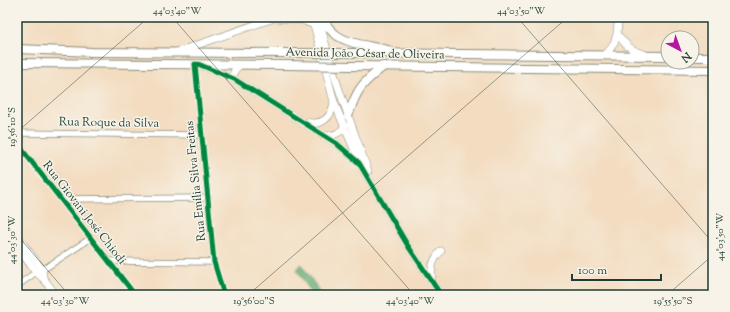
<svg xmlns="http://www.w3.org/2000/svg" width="730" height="312" viewBox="0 0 730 312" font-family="'Sorts Mill Goudy',serif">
<rect width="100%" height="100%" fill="#f7f3e8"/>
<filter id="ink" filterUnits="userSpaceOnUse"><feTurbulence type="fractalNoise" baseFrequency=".025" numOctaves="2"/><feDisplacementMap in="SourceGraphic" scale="8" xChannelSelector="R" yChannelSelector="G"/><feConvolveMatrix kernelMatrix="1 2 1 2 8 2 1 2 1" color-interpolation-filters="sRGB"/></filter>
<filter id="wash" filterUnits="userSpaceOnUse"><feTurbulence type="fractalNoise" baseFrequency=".012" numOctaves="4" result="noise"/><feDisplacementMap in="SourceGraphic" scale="16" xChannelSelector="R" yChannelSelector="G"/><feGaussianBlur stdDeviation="0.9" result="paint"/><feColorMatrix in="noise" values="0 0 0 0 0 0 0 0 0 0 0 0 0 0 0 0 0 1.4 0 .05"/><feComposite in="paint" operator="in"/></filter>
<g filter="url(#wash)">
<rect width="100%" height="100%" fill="#f3dcbf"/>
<!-- forest -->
<polygon fill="#64b079" stroke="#427656" points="301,264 322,295 313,295 297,270"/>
</g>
<g filter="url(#ink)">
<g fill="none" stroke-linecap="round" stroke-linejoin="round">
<defs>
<g id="minor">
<polyline points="195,64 214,262 224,295"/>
<polyline points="17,133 201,135"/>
<polyline points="17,143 135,295"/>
<polyline points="61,199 208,198"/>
<polyline points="109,261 214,262"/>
<polyline points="17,286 36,272 47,267 91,238"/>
</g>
<g id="tertiary">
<polyline points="312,17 334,102 359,161"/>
<path d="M319,17C330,70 350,120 368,171"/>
<polyline points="276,18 302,20 314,25 315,27"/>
<path d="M618,35C625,44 631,51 644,54"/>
<polyline points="177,52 277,17"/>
<path d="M605,55C617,43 618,33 618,17"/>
<polyline points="200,65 234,79 336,143 359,163 408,246 441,295"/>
<path d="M234,79C232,72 235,69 240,65"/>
<path d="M305,122C322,126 331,119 334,102"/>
<path d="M324,136C333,136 340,134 345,126"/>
<polyline points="17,236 42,269 43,278"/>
<polyline points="17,247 36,272 43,278 56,295"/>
<path d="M432,281C430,269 432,260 441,251"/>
</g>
<g id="secondary">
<path d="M323,17C325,20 326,25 329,28C342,45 369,45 388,50"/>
<polyline points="17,49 92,52 285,53"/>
<polyline points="350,53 668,56"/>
<polyline points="692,57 713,57"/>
<polyline points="17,63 285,65"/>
<polyline points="351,66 713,70"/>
<path d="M348,116C357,89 361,84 384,66"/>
</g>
</defs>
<!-- minor casing -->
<use href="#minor" stroke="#898c7a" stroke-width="7"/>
<!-- tertiary casing -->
<use href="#tertiary" stroke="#898c7a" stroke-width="8"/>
<!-- secondary casing -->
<use href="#secondary" stroke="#898c7a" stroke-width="10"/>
<!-- minor -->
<use href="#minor" stroke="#fff" stroke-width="5.5"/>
<!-- tertiary -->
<use href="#tertiary" stroke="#fff" stroke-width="7"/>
<!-- secondary -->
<use href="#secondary" stroke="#fff" stroke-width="8"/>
<defs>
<g id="secondary-bridge">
<polyline points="285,53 350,53"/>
<polyline points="285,65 351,66"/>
</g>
</defs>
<!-- secondary-bridge casing -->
<use href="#secondary-bridge" stroke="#898c7a" stroke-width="10" stroke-linecap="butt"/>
<!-- secondary-bridge -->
<use href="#secondary-bridge" stroke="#fff" stroke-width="8"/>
<defs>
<g id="cycleway">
<polyline points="195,64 214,262 224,295"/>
<polyline points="198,64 234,79 336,143 359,163 408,246 441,295"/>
<polyline points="17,143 135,295"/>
</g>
</defs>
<!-- cycleway casing -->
<use href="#cycleway" stroke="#f7f3e8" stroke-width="8"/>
<!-- cycleway -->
<use href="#cycleway" stroke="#00873e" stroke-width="5"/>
</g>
</g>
<!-- ticks -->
<path fill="none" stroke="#1f3d34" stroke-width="1" stroke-opacity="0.45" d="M172,17L414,295M517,17L713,243M17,132L149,17M17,235L69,295M248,295L568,17M667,295L713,255"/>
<g text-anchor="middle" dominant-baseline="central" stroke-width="3" stroke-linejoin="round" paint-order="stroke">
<!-- street labels -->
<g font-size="12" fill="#1f3d34" stroke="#f7f3e8">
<text transform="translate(365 54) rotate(1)">Avenida João César de Oliveira</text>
<text transform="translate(109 123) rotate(1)">Rua Roque da Silva</text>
<text transform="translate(196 181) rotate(-96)">Rua Emília Silva Freitas</text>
<text transform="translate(84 213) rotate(52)">Rua Giovani José Chiodi</text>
</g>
</g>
<!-- margin -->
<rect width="730" height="312" fill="none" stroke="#f7f3e8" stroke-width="44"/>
<!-- north arrow -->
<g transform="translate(680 50) rotate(139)"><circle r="19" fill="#f7f3e8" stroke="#a1aaa0"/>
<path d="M0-3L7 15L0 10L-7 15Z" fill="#b5179e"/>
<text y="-6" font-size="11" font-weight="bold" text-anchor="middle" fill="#1f3d34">N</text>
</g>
<!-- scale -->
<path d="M572 274v6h89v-6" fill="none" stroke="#1f3d34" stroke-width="2"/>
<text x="578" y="274" font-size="12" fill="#1f3d34" stroke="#f7f3e8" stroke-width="3" paint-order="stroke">100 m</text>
<rect x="22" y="22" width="686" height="268" fill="none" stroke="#1f3d34" stroke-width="1.5"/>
<g font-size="10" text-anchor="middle" fill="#1f3d34">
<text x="177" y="14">44°03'40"W</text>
<text x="521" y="14">44°03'50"W</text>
<text transform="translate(11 127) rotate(-90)" y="4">19°56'10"S</text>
<text transform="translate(719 237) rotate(-90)" y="4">44°03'50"W</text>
<text transform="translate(11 240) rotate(-90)" y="4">44°03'30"W</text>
<text x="65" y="304">44°03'30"W</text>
<text x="254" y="304">19°56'00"S</text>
<text x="410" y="304">44°03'40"W</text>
<text x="673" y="304">19°55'50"S</text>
</g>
</svg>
